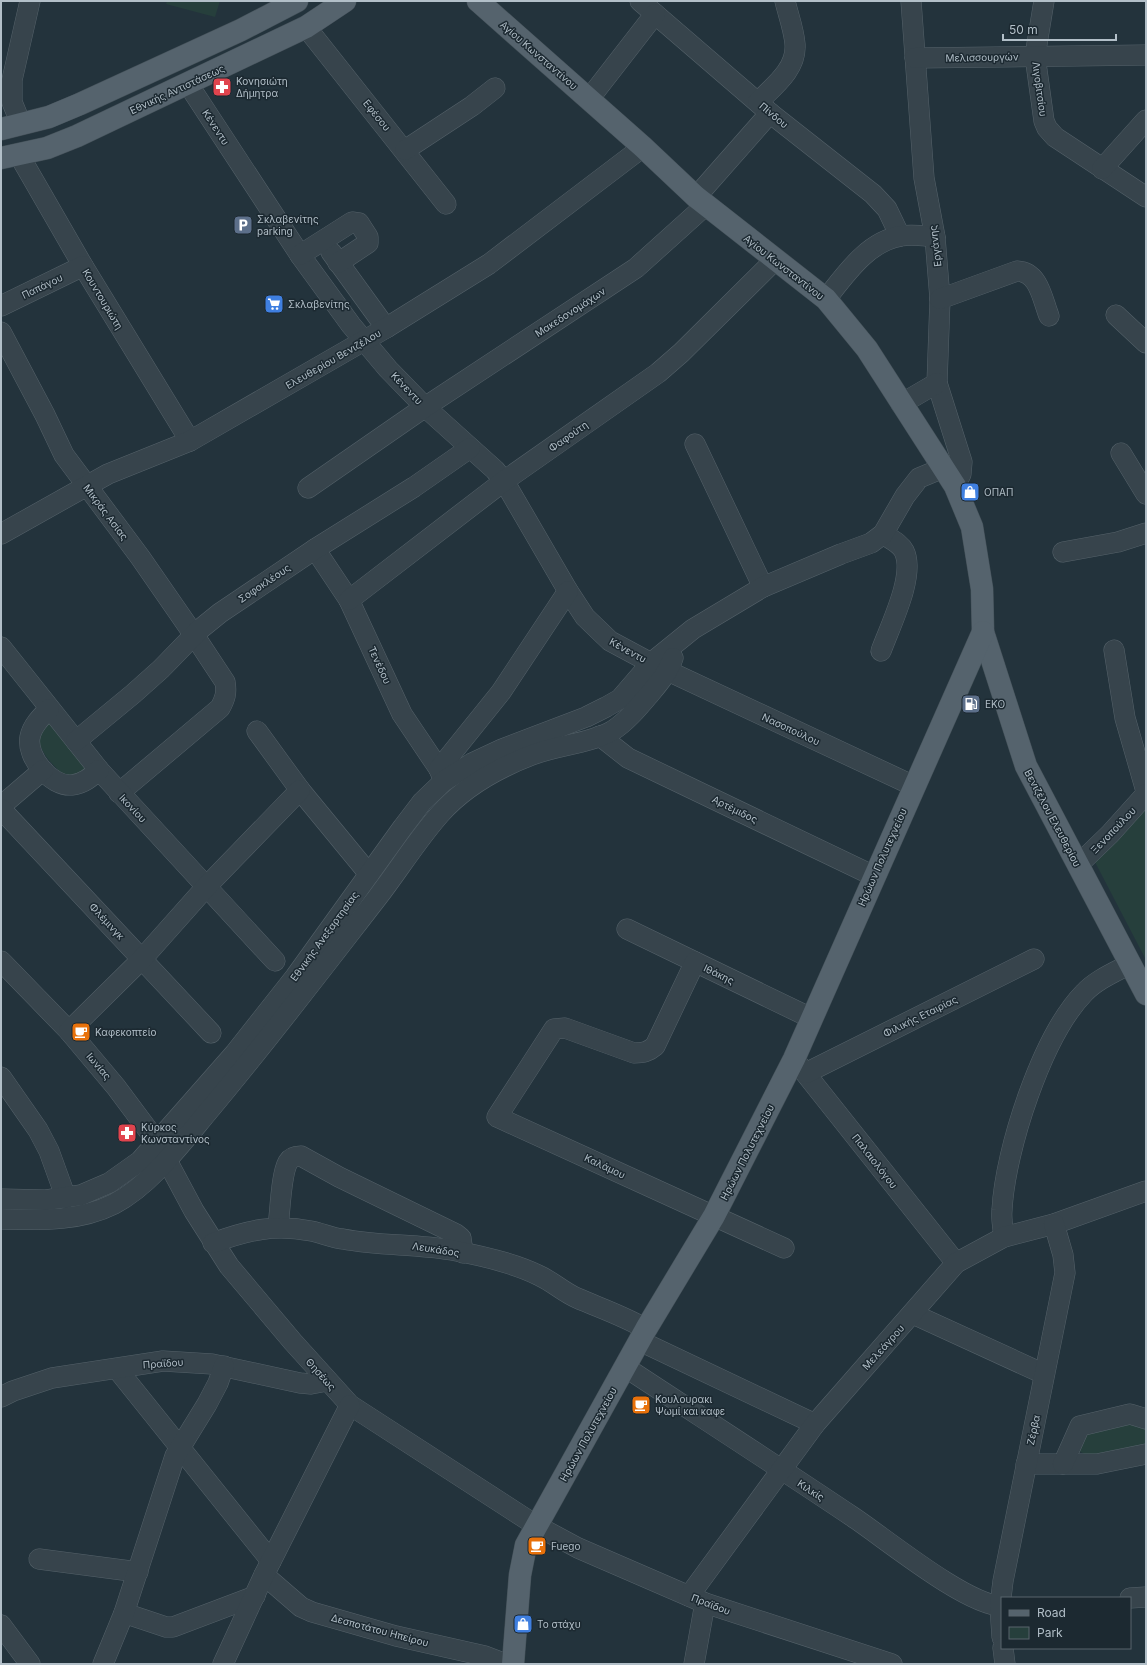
<svg xmlns="http://www.w3.org/2000/svg" width="1147" height="1665" viewBox="0 0 1147 1665" font-family="Inter,sans-serif">
<rect width="100%" height="100%" fill="#23333c"/>
<!-- green -->
<g fill="#263f3c">
<polygon points="167,1 220,1 215,17 166,4"/>
<path d="M49,719L89,769L83,776L65,777C52,764 39,752 37,733Z"/>
<polygon points="1146,801 1146,960 1096,864 1093,854"/>
<polygon points="1129,1420 1146,1425 1146,1447 1092,1458 1075,1449 1085,1431"/>
</g>
<g fill="none" stroke-linecap="round" stroke-linejoin="round">
<defs>
<g id="minor">
<polyline points="640,1 770,113 873,194 887,209 900,236"/>
<polyline points="911,1 924,178 935,237 940,299 937,383 962,462 961,474 955,486"/>
<polyline points="1044,1 1035,56 1044,121 1047,128 1055,137 1146,197"/>
<polyline points="306,27 446,204"/>
<polyline points="915,58 1146,55"/>
<polyline points="188,84 300,255 351,325 388,369 425,407 495,470 504,481 568,591 585,617 610,641 651,663 914,786"/>
<polyline points="589,99 655,14"/>
<path d="M758,102C774,86 797,69 795,44C794,30 788,14 785,1"/>
<polyline points="21,124 12,102 12,80 30,1"/>
<polyline points="405,150 472,106 495,88"/>
<polyline points="19,155 83,266 190,441"/>
<polyline points="1102,169 1146,120"/>
<polyline points="696,197 770,113"/>
<polyline points="331,252 386,328"/>
<polyline points="300,255 352,222 359,223 368,237 368,243 338,263"/>
<path d="M826,299C845,275 868,241 901,236C912,234 924,236 935,237"/>
<path d="M940,299L1017,271C1039,272 1042,298 1049,316"/>
<polyline points="1,306 83,266"/>
<polyline points="1116,315 1146,343"/>
<path d="M1,332L45,415L64,455L140,557L194,635L225,682C227,693 225,699 220,708L119,793"/>
<polyline points="901,404 937,383"/>
<polyline points="695,444 763,587"/>
<polyline points="1121,453 1146,494"/>
<polyline points="308,488 425,407 636,268 706,205"/>
<polyline points="1,534 108,474 190,441 386,328 489,264 643,147"/>
<polyline points="315,549 349,600 402,714 439,769 444,781"/>
<polyline points="1063,552 1118,542 1146,533"/>
<polyline points="349,600 504,481 658,373 681,353 775,260"/>
<polyline points="1,647 99,770 275,961"/>
<polyline points="1114,650 1125,718 1146,791"/>
<path d="M881,651C890,626 916,575 904,551C900,543 890,539 883,534"/>
<path d="M49,709C41,717 32,726 30,737C26,757 51,787 72,785C83,784 91,777 99,770"/>
<polyline points="257,731 300,790 369,874"/>
<polyline points="600,736 628,758 874,876"/>
<polyline points="76,741 133,694 161,669 199,630 220,613 315,549 414,487 470,448"/>
<polyline points="439,769 501,692 568,591"/>
<polyline points="1,806 43,770"/>
<polyline points="1,809 211,1033"/>
<polyline points="1078,865 1110,834 1146,794"/>
<polyline points="627,929 811,1018"/>
<polyline points="1,961 69,1031 116,1087 157,1142 194,1211 229,1266 293,1342 350,1405 537,1526 578,1548 705,1603 892,1664"/>
<path d="M695,962L655,1046C648,1052 643,1053 634,1053L565,1028L554,1029L497,1117L784,1248"/>
<polyline points="69,1031 142,959 206,887 300,790"/>
<polyline points="794,1059 956,1263"/>
<polyline points="806,1073 1034,959"/>
<polyline points="1,1077 38,1130 49,1151 66,1198"/>
<polyline points="1,1199 46,1200 81,1195 109,1183 140,1161 235,1053 295,977 403,827 422,802 444,781 472,763 502,749 586,717 606,707 620,699 651,663 693,629 763,587 841,554 871,543 883,534 905,496 919,478 943,468"/>
<path d="M1,1219C40,1220 78,1222 114,1204C151,1185 184,1140 211,1108C268,1040 322,969 377,898C398,871 417,840 440,814C465,786 498,768 532,755C558,745 588,744 612,731C626,722 637,709 648,696C658,684 668,673 673,658"/>
<path d="M278,1227C280,1213 281,1174 288,1162C291,1157 296,1156 301,1156L339,1177L456,1234L461,1238L463,1253"/>
<path d="M1004,1237C1003,1228 1001,1219 1002,1210C1005,1150 1042,1036 1084,993C1096,980 1115,972 1130,964"/>
<path d="M213,1243C248,1230 274,1224 311,1231C322,1233 332,1238 343,1239C379,1246 415,1244 451,1250C478,1255 514,1263 538,1275C552,1281 563,1292 577,1298C600,1308 624,1316 646,1329"/>
<polyline points="913,1314 1044,1374"/>
<polyline points="640,1341 815,1424"/>
<path d="M625,1367C701,1417 777,1466 853,1517C886,1539 966,1605 1002,1606"/>
<polyline points="117,1369 271,1561"/>
<polyline points="1,1397 13,1391 52,1378 163,1361 212,1364 300,1383 311,1384 327,1381"/>
<polyline points="1026,1464 1097,1464 1146,1454"/>
<polyline points="1063,1464 1080,1426 1130,1414 1146,1419"/>
<polyline points="39,1559 138,1572"/>
<polyline points="264,1575 301,1607 312,1612 396,1636 485,1656 506,1664"/>
<polyline points="689,1596 815,1424 956,1263 1004,1237 1054,1224 1146,1191"/>
<polyline points="1130,1598 1146,1597"/>
<polyline points="124,1613 166,1627 173,1627 255,1596"/>
<polyline points="1,1625 30,1664"/>
<polyline points="1002,1637 1000,1606 1003,1581 1065,1273 1063,1255 1054,1224"/>
<polyline points="1003,1648 1005,1664"/>
<polyline points="103,1664 124,1613 175,1456 207,1404 218,1383 224,1366"/>
<polyline points="223,1664 264,1575 350,1405"/>
<polyline points="694,1664 705,1603"/>
</g>
<g id="major">
<polyline points="478,1 643,147 696,197 826,299 867,349 955,486 972,527 982,589 983,632 1026,766 1146,994"/>
<polyline points="1,129 49,117 80,104 241,30 297,1"/>
<polyline points="1,158 47,148 77,136 306,27 345,1"/>
<polyline points="513,1664 520,1575 526,1545 646,1329 714,1216 794,1059 983,632"/>
</g>
</defs>
<!-- minor casing -->
<use href="#minor" stroke="#55626a" stroke-width="21"/>
<!-- major casing -->
<use href="#major" stroke="#435058" stroke-width="23"/>
<!-- minor -->
<use href="#minor" stroke="#37444c" stroke-width="20"/>
<!-- major -->
<use href="#major" stroke="#55636d" stroke-width="22"/>
</g>
<!-- icons -->
<defs>
<symbol id="pharmacy-square" viewBox="-11 -11 22 22"><rect x="-9" y="-9" width="18" height="18" rx="4" fill="#e0444e" stroke="#1c2931"/><path d="M-2-6h4v4h4v4h-4v4h-4v-4h-4v-4h4Z" fill="#fff"/></symbol>
<symbol id="parking-square" viewBox="-11 -11 22 22"><rect x="-9" y="-9" width="18" height="18" rx="4" fill="#5c6f8a" stroke="#1c2931"/><path d="M-3.5-5.5H1a3.5 3.5 0 0 1 0 7H-1V5.5H-3.5ZM-1-3.4V-.6H.8a1.4 1.4 0 0 0 0-2.8Z" fill="#fff"/></symbol>
<symbol id="supermarket-square" viewBox="-11 -11 22 22"><rect x="-9" y="-9" width="18" height="18" rx="4" fill="#3f7fe0" stroke="#1c2931"/><path d="M-6-5.5h2.5l.6 2H6L4.5 2H-2.5L-4.4-4H-6ZM-1.5 3.2a1.3 1.3 0 1 0 .1 0ZM3 3.2a1.3 1.3 0 1 0 .1 0Z" fill="#fff"/></symbol>
<symbol id="shop-square" viewBox="-11 -11 22 22"><rect x="-9" y="-9" width="18" height="18" rx="4" fill="#3f7fe0" stroke="#1c2931"/><path d="M-5-2.5h2.3a2.7 3.5 0 0 1 5.4 0H5L5.5 6h-11ZM-1.5-2.5h3a1.5 2.3 0 0 0-3 0Z" fill="#fff"/></symbol>
<symbol id="fuel-square" viewBox="-11 -11 22 22"><rect x="-9" y="-9" width="18" height="18" rx="4" fill="#5c6f8a" stroke="#1c2931"/><path d="M-5.5-6h7V0h2V4h1.3V-2.5L3-4.5l.8-.8L6-3V5H2.5V1h-1V6h-7ZM-4.2-4.7v3.2H.2V-4.7Z" fill="#fff"/></symbol>
<symbol id="cafe-square" viewBox="-11 -11 22 22"><rect x="-9" y="-9" width="18" height="18" rx="4" fill="#e8710a" stroke="#1c2931"/><path d="M-5.5-4.5H6V0H3Q3 3.5 0 3.5H-2.5Q-5.5 3.5-5.5 0ZM3-3.2v2h1.7v-2ZM-6 4.5H4V6H-6Z" fill="#fff"/></symbol>
</defs>
<g fill-rule="evenodd">
<use href="#pharmacy-square" x="211" y="76" width="22" height="22"/>
<use href="#parking-square" x="232" y="214" width="22" height="22"/>
<use href="#supermarket-square" x="263" y="293" width="22" height="22"/>
<use href="#shop-square" x="959" y="481" width="22" height="22"/>
<use href="#fuel-square" x="960" y="693" width="22" height="22"/>
<use href="#cafe-square" x="70" y="1021" width="22" height="22"/>
<use href="#pharmacy-square" x="116" y="1122" width="22" height="22"/>
<use href="#cafe-square" x="630" y="1394" width="22" height="22"/>
<use href="#cafe-square" x="526" y="1535" width="22" height="22"/>
<use href="#shop-square" x="512" y="1613" width="22" height="22"/>
</g>
<g text-anchor="middle" dominant-baseline="central" stroke-width="3" stroke-linejoin="round" paint-order="stroke">
<!-- street labels -->
<g font-size="10" fill="#b2bfc8" stroke="#1c2931">
<text transform="translate(539 55) rotate(41)">Αγίου Κωνσταντίνου</text>
<text transform="translate(982 57) rotate(-1)">Μελισσουργών</text>
<text transform="translate(177 89) rotate(-25)">Εθνικής Αντιστάσεως</text>
<text transform="translate(1040 89) rotate(82)">Λιγοβιτσίου</text>
<text transform="translate(377 115) rotate(51)">Εφέσου</text>
<text transform="translate(774 115) rotate(40)">Πίνδου</text>
<text transform="translate(216 127) rotate(57)">Κένεντυ</text>
<text transform="translate(935 246) rotate(-97)">Εργάνης</text>
<text transform="translate(784 267) rotate(38)">Αγίου Κωνσταντίνου</text>
<text transform="translate(42 286) rotate(-26)">Παπάγου</text>
<text transform="translate(103 299) rotate(59)">Κουντουριώτη</text>
<text transform="translate(570 312) rotate(-33)">Μακεδονομάχων</text>
<text transform="translate(333 359) rotate(-30)">Ελευθερίου Βενιζέλου</text>
<text transform="translate(407 388) rotate(46)">Κένεντυ</text>
<text transform="translate(568 436) rotate(-35)">Φαφούτη</text>
<text transform="translate(106 512) rotate(53)">Μικράς Ασίας</text>
<text transform="translate(264 583) rotate(-34)">Σοφοκλέους</text>
<text transform="translate(628 650) rotate(29)">Κένεντυ</text>
<text transform="translate(380 665) rotate(65)">Τενέδου</text>
<text transform="translate(791 729) rotate(25)">Νασοπούλου</text>
<text transform="translate(133 808) rotate(47)">Ικονίου</text>
<text transform="translate(735 809) rotate(26)">Αρτέμιδος</text>
<text transform="translate(1053 818) rotate(62)">Βενιζέλου Ελευθερίου</text>
<text transform="translate(1113 830) rotate(-46)">Ξενοπούλου</text>
<text transform="translate(882 857) rotate(-66)">Ηρώων Πολυτεχνείου</text>
<text transform="translate(107 921) rotate(47)">Φλέμινγκ</text>
<text transform="translate(324 936) rotate(-54)">Εθνικής Ανεξαρτησίας</text>
<text transform="translate(719 974) rotate(26)">Ιθάκης</text>
<text transform="translate(920 1016) rotate(-26)">Φιλικής Εταιρίας</text>
<text transform="translate(99 1066) rotate(50)">Ιωνίας</text>
<text transform="translate(747 1152) rotate(-63)">Ηρώων Πολυτεχνείου</text>
<text transform="translate(875 1161) rotate(52)">Παλαιολόγου</text>
<text transform="translate(605 1166) rotate(25)">Καλάμου</text>
<text transform="translate(436 1249) rotate(9)">Λευκάδος</text>
<text transform="translate(883 1347) rotate(-48)">Μελεάγρου</text>
<text transform="translate(163 1363) rotate(-4)">Πραϊδου</text>
<text transform="translate(321 1374) rotate(48)">Θησέως</text>
<text transform="translate(1033 1430) rotate(-78)">Ζέρβα</text>
<text transform="translate(588 1434) rotate(-61)">Ηρώων Πολυτεχνείου</text>
<text transform="translate(811 1490) rotate(33)">Κιλκίς</text>
<text transform="translate(711 1604) rotate(21)">Πραϊδου</text>
<text transform="translate(380 1630) rotate(15)">Δεσποτάτου Ηπείρου</text>
</g>
<!-- poi labels -->
<g font-size="10" fill="#b2bfc8" stroke="#1c2931" text-anchor="start">
<text x="236" y="81">Κονησιώτη<tspan x="236" dy="12">Δήμητρα</tspan></text>
<text x="257" y="219">Σκλαβενίτης<tspan x="257" dy="12">parking</tspan></text>
<text x="288" y="304">Σκλαβενίτης</text>
<text x="984" y="492">ΟΠΑΠ</text>
<text x="985" y="704">EKO</text>
<text x="95" y="1032">Καφεκοπτείο</text>
<text x="141" y="1127">Κύρκος<tspan x="141" dy="12">Κωνσταντίνος</tspan></text>
<text x="655" y="1399">Κουλουρακι<tspan x="655" dy="12">Ψωμί και καφε</tspan></text>
<text x="551" y="1546">Fuego</text>
<text x="537" y="1624">Το στάχυ</text>
</g>
</g>
<!-- border -->
<rect width="1147" height="1665" fill="none" stroke="#b2bfc8" stroke-width="4"/>
<!-- legend -->
<rect x="1001" y="1597" width="130" height="52" fill="#1c2931" stroke="#58656d"/>
<rect x="1009" y="1610" width="20" height="6" fill="#55636d" stroke="#58656d"/>
<text x="1037" y="1617" font-size="12" fill="#b2bfc8">Road</text>
<rect x="1009" y="1627" width="20" height="12" fill="#263f3c" stroke="#58656d"/>
<text x="1037" y="1637" font-size="12" fill="#b2bfc8">Park</text>
<!-- scale -->
<path d="M1003 34v6h113v-6" fill="none" stroke="#b2bfc8" stroke-width="2"/>
<text x="1009" y="34" font-size="12" fill="#b2bfc8" stroke="#1c2931" stroke-width="3" paint-order="stroke">50 m</text>
</svg>
